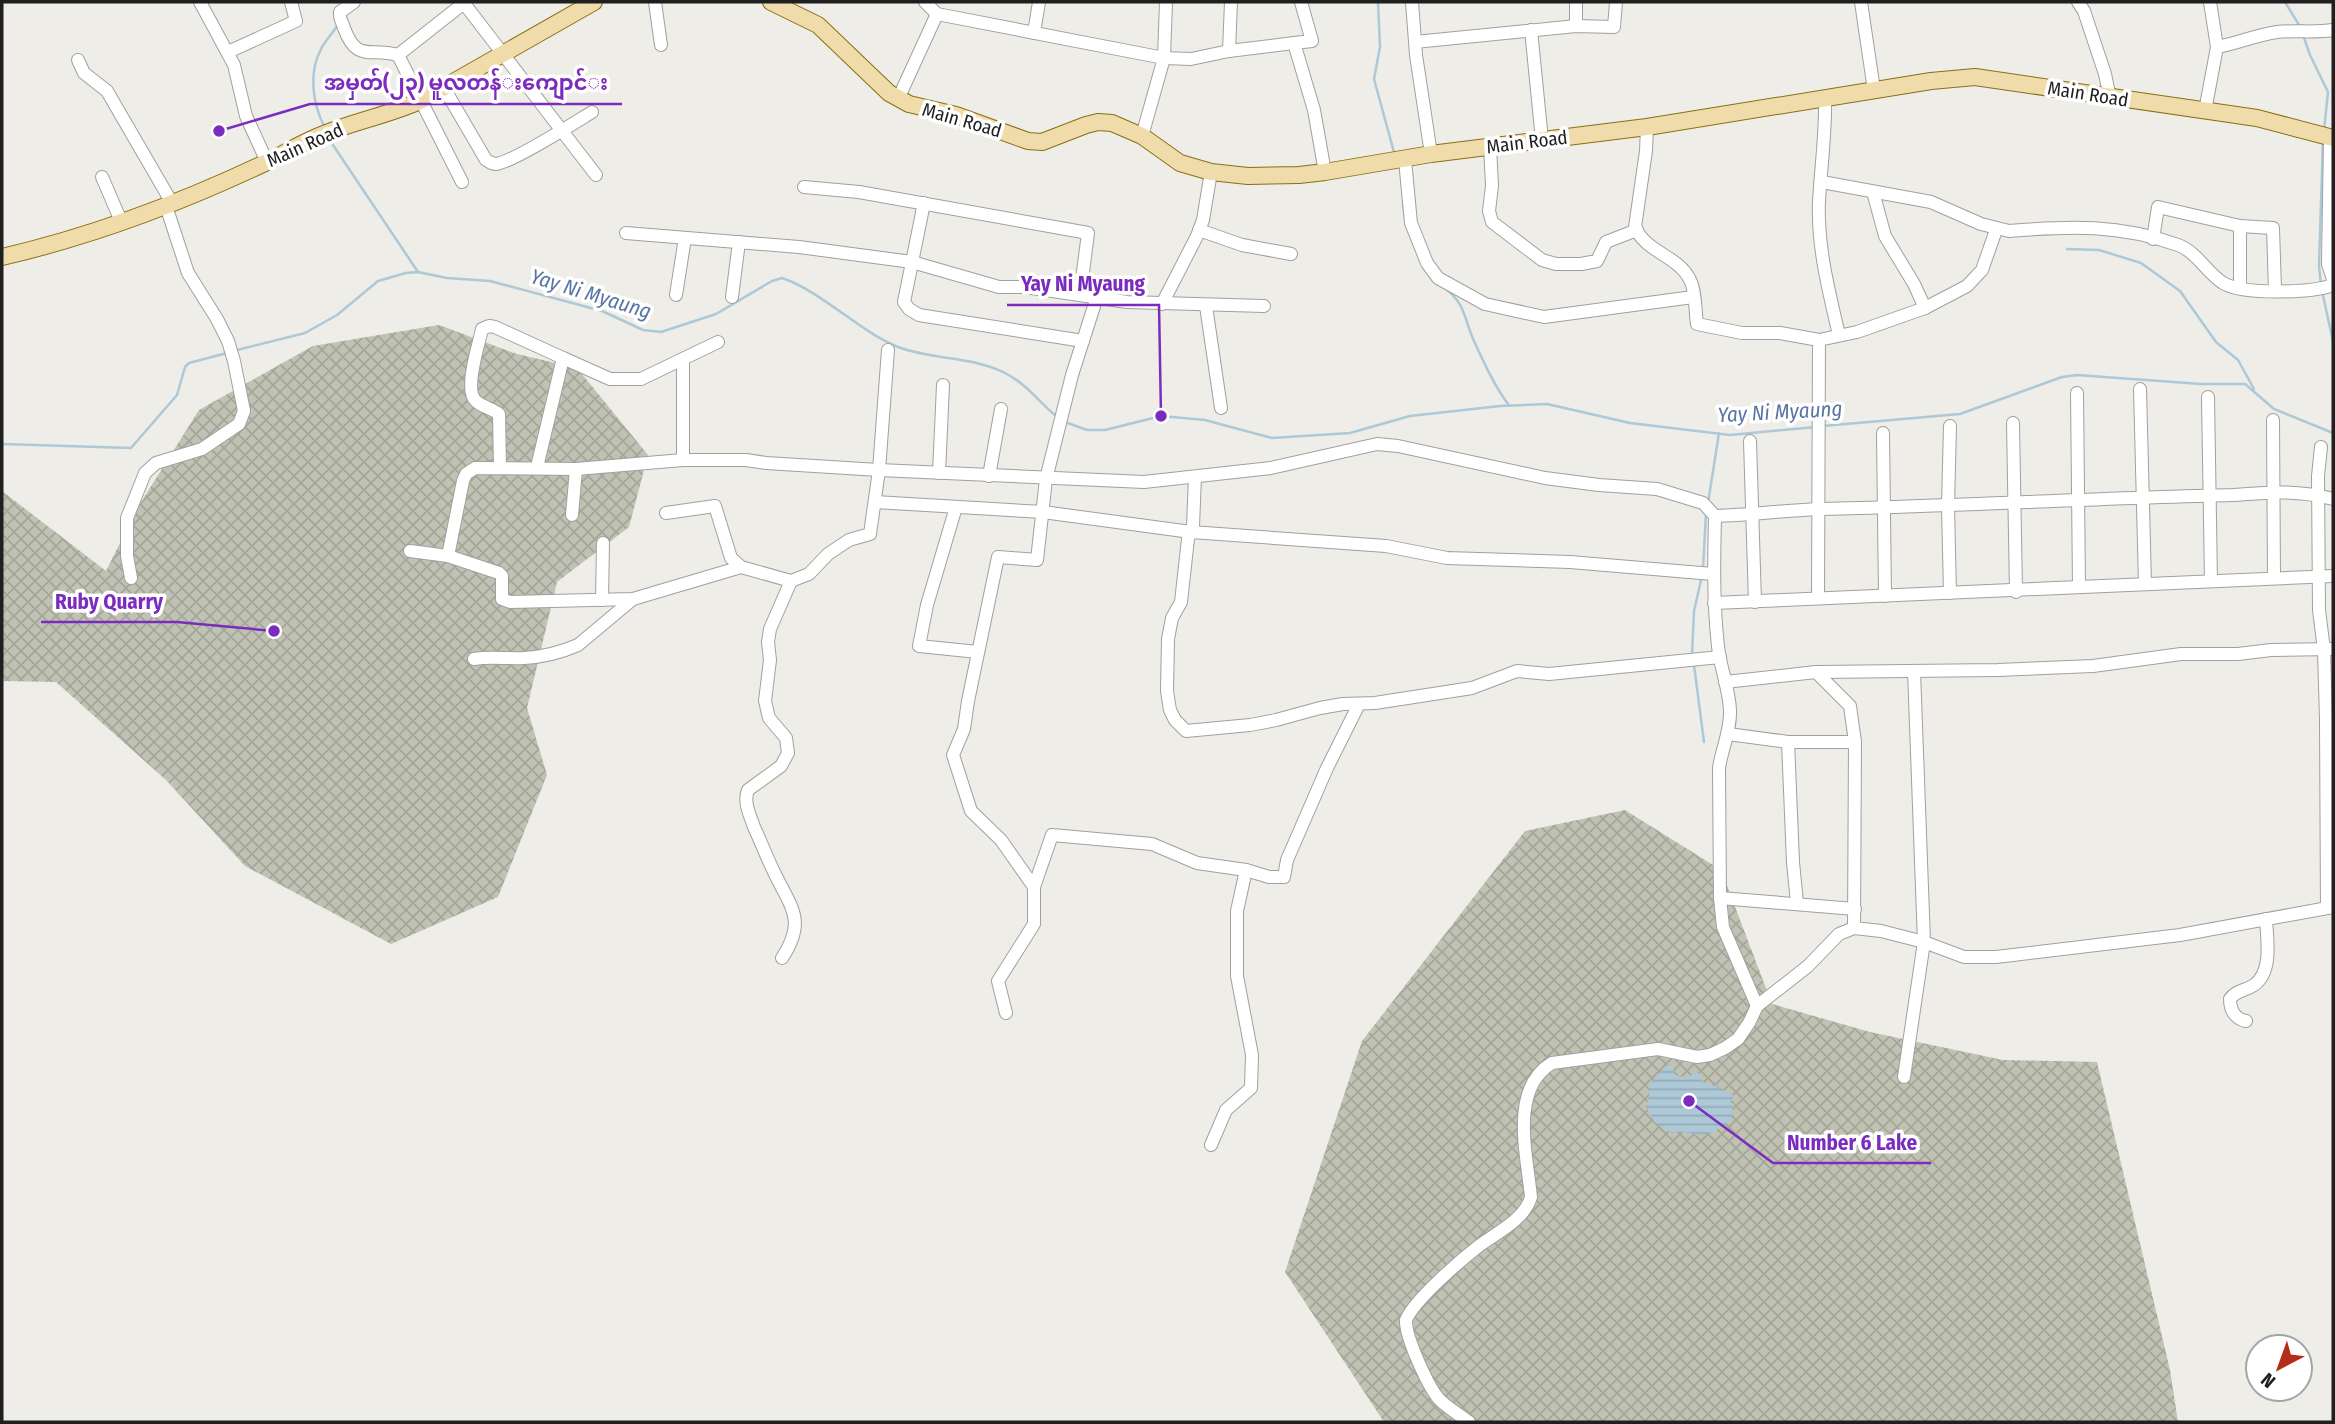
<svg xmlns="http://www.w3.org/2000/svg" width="2335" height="1424" viewBox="0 0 2335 1424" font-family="'Fira Sans Condensed','Noto Sans Myanmar',sans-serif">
<defs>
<pattern id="construction-cross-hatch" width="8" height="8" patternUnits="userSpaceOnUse" patternTransform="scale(1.75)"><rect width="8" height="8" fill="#c0c2b3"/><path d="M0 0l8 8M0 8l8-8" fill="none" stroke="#a5a69a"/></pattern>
<pattern id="water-rules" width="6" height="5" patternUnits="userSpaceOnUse" patternTransform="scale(1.75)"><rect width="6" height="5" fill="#adc8d7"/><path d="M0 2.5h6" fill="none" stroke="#94abb8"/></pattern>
</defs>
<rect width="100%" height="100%" fill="#efede7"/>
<!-- construction -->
<g fill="url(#construction-cross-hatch)">
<polygon points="439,325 517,354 577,368 648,455 629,527 557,582 527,708 547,775 498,897 391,944 245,866 166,780 56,682 2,681 2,491 106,571 138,507 199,410 313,346"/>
<polygon points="1625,810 1721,870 1772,1004 1870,1032 2003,1060 2097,1062 2170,1370 2178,1422 1384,1422 1285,1272 1362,1041 1525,831"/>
</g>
<!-- water -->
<path fill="url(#water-rules)" d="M1667,1065L1673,1067L1674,1074L1685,1078L1699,1072L1703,1082L1714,1086L1716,1085L1718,1089L1722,1087L1724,1091L1735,1096L1730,1102L1734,1104C1731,1110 1734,1114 1731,1119C1728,1124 1723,1126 1718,1129C1695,1142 1691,1128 1672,1133L1656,1124L1646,1107L1650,1092L1648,1087H1652L1650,1083Z"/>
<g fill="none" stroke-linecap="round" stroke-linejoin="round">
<!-- stream -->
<g stroke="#adc8d7" stroke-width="2.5">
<polyline points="1378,2 1380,47 1374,79 1395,156"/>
<polyline points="2285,2 2299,25"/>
<polyline points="2303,35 2310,55 2328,92 2324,131"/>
<path d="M324,126C313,104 308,73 321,49C325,41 332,34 337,26"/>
<polyline points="329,139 418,272"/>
<polyline points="1403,203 1406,224"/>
<polyline points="2067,249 2099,250 2141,263 2180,291 2216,342 2238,360 2254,389"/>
<polyline points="2321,285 2319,266 2323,141"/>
<path d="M1446,289C1466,305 1464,319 1474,341C1484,363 1494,385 1508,404"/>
<polyline points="2322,291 2333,341"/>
<path d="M237,350L305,333L337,315L378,281L406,273L418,272L447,278L490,281L602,311L643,330L661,332L716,314L772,281L782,278C821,291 860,332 898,347C932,360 970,356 1003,372C1026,383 1038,401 1056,416"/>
<polyline points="1065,422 1087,430 1105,430 1161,416 1205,420 1272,438 1350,433 1410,416 1500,406 1547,404 1630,423 1730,435 1816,427"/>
<polyline points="1823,426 1960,414 2062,377 2077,375 2201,384 2245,384 2274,409 2333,433"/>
<polyline points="2,444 131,448 177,395 185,367 189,363 227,353"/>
<polyline points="1708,503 1719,433"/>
<polyline points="1703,569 1706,513"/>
<polyline points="1692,655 1694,611 1702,576"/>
<polyline points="1694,665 1704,742"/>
</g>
<defs>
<g id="minor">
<polyline points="200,2 234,65 246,116 267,162"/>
<path d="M354,2L340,12C339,19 342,21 344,28C357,63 369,47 398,55"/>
<polyline points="463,2 596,175"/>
<polyline points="655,2 661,45"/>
<polyline points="925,2 937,14 1164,58 1191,59 1229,51 1294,43"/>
<polyline points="1301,2 1312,41 1294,43 1314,110 1325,172"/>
<polyline points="1412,2 1416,55 1431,154"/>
<polyline points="1576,2 1576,26"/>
<polyline points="1861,2 1874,90"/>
<polyline points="2078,2 2084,11 2105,74 2110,98"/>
<polyline points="1531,30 1542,140"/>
<polyline points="1034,33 1039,2"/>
<polyline points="1415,42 1576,26 1614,27 1616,2"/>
<path d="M2217,47C2238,43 2256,35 2277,32C2296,30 2314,33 2333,30"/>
<polyline points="1229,51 1231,2"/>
<polyline points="228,52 296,21 291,2"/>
<polyline points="398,55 462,182"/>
<polyline points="398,55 464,3"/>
<polyline points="78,60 84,73 107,91 172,203"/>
<path d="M444,88L486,160C490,162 492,164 496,164C513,162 574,123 592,112"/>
<path d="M1825,97C1826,132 1821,166 1819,201C1817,246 1829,292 1839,335"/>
<polyline points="898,99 937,14"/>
<polyline points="2205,111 2217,47 2210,2"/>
<path d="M1647,127L1646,151L1635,227C1646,253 1678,255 1690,280C1696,291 1695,311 1697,324L1742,333H1780L1819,340L1857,332L1925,308L1967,286L1982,270L1996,230"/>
<polyline points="1142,136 1164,58 1166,2"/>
<polyline points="2330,138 2328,264 2333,279"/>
<polyline points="1490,146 1492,186 1489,211 1492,222 1542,260 1556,264 1581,264 1597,261 1606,242 1637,230"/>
<polyline points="1405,160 1411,223 1427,263 1438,278 1485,304 1544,317 1693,297"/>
<polyline points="102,177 121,221"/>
<path d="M1822,182L1931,202L1981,224L2009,231C2070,226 2119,224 2178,245C2197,252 2206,272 2223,283C2243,295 2311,293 2333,285"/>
<polyline points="804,187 859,192 1088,233 1080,295"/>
<polyline points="1873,192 1885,236 1914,284 1925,308"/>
<polyline points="924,203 904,302 909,309 919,315 1083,341"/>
<polyline points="1199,230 1242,245 1291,254"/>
<polyline points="626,233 799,247 912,262 999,287 1025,287 1127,302 1264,306"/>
<polyline points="2153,239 2158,207 2240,226 2273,228 2275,290"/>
<polyline points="2240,288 2240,226"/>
<polyline points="676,295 685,238"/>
<polyline points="732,297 739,242"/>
<polyline points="1162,304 1197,236 1203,220 1211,172"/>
<polyline points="1206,306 1221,408"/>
<polyline points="683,359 683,460"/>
<polyline points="2140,389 2145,584"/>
<polyline points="2077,393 2079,587"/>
<polyline points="2208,397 2211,581"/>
<polyline points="2273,420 2274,578"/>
<polyline points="2013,423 2016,592"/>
<polyline points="1950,426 1948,506 1950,593"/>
<polyline points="1883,433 1885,596"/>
<polyline points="1750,441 1755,602"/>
<polyline points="2321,447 2318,476 2319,610 2324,650 2326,720 2327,908"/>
<polyline points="537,467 563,358 610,379 641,379 718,342"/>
<path d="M500,468L499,414C492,408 481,407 475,400C464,388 479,344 482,329L489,326L495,327L563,358"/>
<polyline points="939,473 943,385"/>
<polyline points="989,476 1001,409"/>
<polyline points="1195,477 1193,526 1188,539 1181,602 1172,618 1168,639 1167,691 1170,710 1175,720 1186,731 1250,725 1276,720 1320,708 1343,704 1375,703 1472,688 1517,671 1549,674 1720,657"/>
<polyline points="875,502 1043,512 1191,532 1386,546 1447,558 1570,562 1713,574"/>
<polyline points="956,507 927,605 919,646 978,652"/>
<polyline points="666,513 715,506 731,558 741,567 791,581 809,574 828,554 849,540 870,534 879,470 888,350"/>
<polyline points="572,515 576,469"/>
<path d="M1715,516C1751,515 1786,510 1822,509C1959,506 2096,498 2234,495C2268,492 2299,490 2333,499"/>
<polyline points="410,551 448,556 499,573 502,576 502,599 510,602 633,599 741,567"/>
<path d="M448,556L463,481L466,474L475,468L576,469L683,460H746L766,463L879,470L1144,482L1271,468L1377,444L1398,446L1545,478L1599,485L1657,489L1703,503L1715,516C1714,559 1713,602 1718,646C1720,667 1729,688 1730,710C1731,730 1722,748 1719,768L1720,898L1723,927L1757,1006"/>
<polyline points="131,578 127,556 127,518 145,473 156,463 202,449 239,424 244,411 234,361 228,341 217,319 188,273 166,206"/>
<polyline points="1818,598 1819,340"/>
<polyline points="602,600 603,543"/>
<polyline points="1714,603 2333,576"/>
<path d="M474,659C491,656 506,659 524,658C541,657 562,652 578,645L633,599"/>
<polyline points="1816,672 1850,706 1855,742 1854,928"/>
<polyline points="1725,682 1816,672 1998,670 2093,666 2181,654 2238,654 2271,650 2333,649"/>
<polyline points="1728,734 1788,742 1793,862 1797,903"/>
<polyline points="1788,742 1855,742"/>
<polyline points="1034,887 1001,840 971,811 953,755 964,729 968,701 998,557 1037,560 1046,479 1072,375 1097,297"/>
<polyline points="1720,898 1855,909"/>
<path d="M782,958C807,920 791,908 774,872C767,858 761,842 754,827C750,815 743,802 748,790L781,766L788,753L786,738L769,718L765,701L770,660L768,642L770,629L791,581"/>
<polyline points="1006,1013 998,981 1034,924 1034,887 1052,835 1152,844 1197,863 1246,870"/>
<path d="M2246,1021C2235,1019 2230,1010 2230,999C2236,990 2245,991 2254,985C2273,972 2267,939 2266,919"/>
<polyline points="1904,1077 1924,942 1914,671"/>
<polyline points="1211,1145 1226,1110 1251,1088 1252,1055 1237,976 1237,911 1246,870 1269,877 1284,877 1287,860 1327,768 1359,704"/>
<path d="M1469,1422C1459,1414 1447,1408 1438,1398C1427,1384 1405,1336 1406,1320C1414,1300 1462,1259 1480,1245C1498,1232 1525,1219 1531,1197C1527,1155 1509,1089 1552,1063L1658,1049L1697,1057L1710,1055L1725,1048L1738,1039L1749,1023L1757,1006L1808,966L1839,934L1854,928L1881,931L1924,942L1964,957H1996L2180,935L2333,907"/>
</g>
<g id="major">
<polyline points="771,2 818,25 889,93 909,104 956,115 1028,141 1042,142 1086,125 1098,122 1112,123 1142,136 1180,163 1211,172 1248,176 1299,175 1325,172 1431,154 1647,127 1931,81 1975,77 2257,118 2333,138"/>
<path d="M2,257C93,236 183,202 267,162C281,155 295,147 310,140C345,123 384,117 420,101L594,2"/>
</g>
</defs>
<!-- minor casing -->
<use href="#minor" stroke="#a0a0a0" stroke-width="14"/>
<!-- major casing -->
<use href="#major" stroke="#887013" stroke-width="18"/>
<!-- minor -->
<use href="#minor" stroke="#fff" stroke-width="12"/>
<!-- major -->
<use href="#major" stroke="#f0dbaa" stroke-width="16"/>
</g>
<g text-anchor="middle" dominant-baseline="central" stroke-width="7" stroke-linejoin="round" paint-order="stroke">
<!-- street labels -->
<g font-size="19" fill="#1f1f1f" stroke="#fff">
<text transform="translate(2088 94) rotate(9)">Main Road</text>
<text transform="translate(962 120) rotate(16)">Main Road</text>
<text transform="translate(1527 142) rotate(-7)">Main Road</text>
<text transform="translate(305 145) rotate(-24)">Main Road</text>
</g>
<!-- water labels -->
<g font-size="21" font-style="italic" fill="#5774a3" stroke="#fff">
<text transform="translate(591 294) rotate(17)">Yay Ni Myaung</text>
<text transform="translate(1780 412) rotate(-3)">Yay Ni Myaung</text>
</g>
</g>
<!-- callouts -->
<path fill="none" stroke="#7b2cbf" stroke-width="2.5" d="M219 131L310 104H622M1161 416L1159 305H1007M274 631L177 622H41M1689 1101L1773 1163H1931"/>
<g fill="#7b2cbf" stroke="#fff" stroke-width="2.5">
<circle cx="219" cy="131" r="7"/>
<circle cx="1161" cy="416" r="7"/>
<circle cx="274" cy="631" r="7"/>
<circle cx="1689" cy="1101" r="7"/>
</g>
<g font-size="21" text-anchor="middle" font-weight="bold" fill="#7b2cbf" stroke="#fff" stroke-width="7" stroke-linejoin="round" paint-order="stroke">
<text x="466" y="90">အမှတ်(၂၃) မူလတန်‌း‌ကျောင်‌း</text>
<text x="1083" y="291">Yay Ni Myaung</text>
<text x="109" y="609">Ruby Quarry</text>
<text x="1852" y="1150">Number 6 Lake</text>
</g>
<!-- border -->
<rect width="2335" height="1424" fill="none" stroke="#1f1f1f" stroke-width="7"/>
<!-- north arrow -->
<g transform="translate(2279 1368) rotate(221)"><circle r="33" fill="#ffffff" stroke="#a5a5a5" stroke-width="2"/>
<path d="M0-5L12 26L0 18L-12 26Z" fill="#b52d19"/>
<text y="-10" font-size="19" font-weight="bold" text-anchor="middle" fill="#1f1f1f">N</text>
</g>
</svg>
